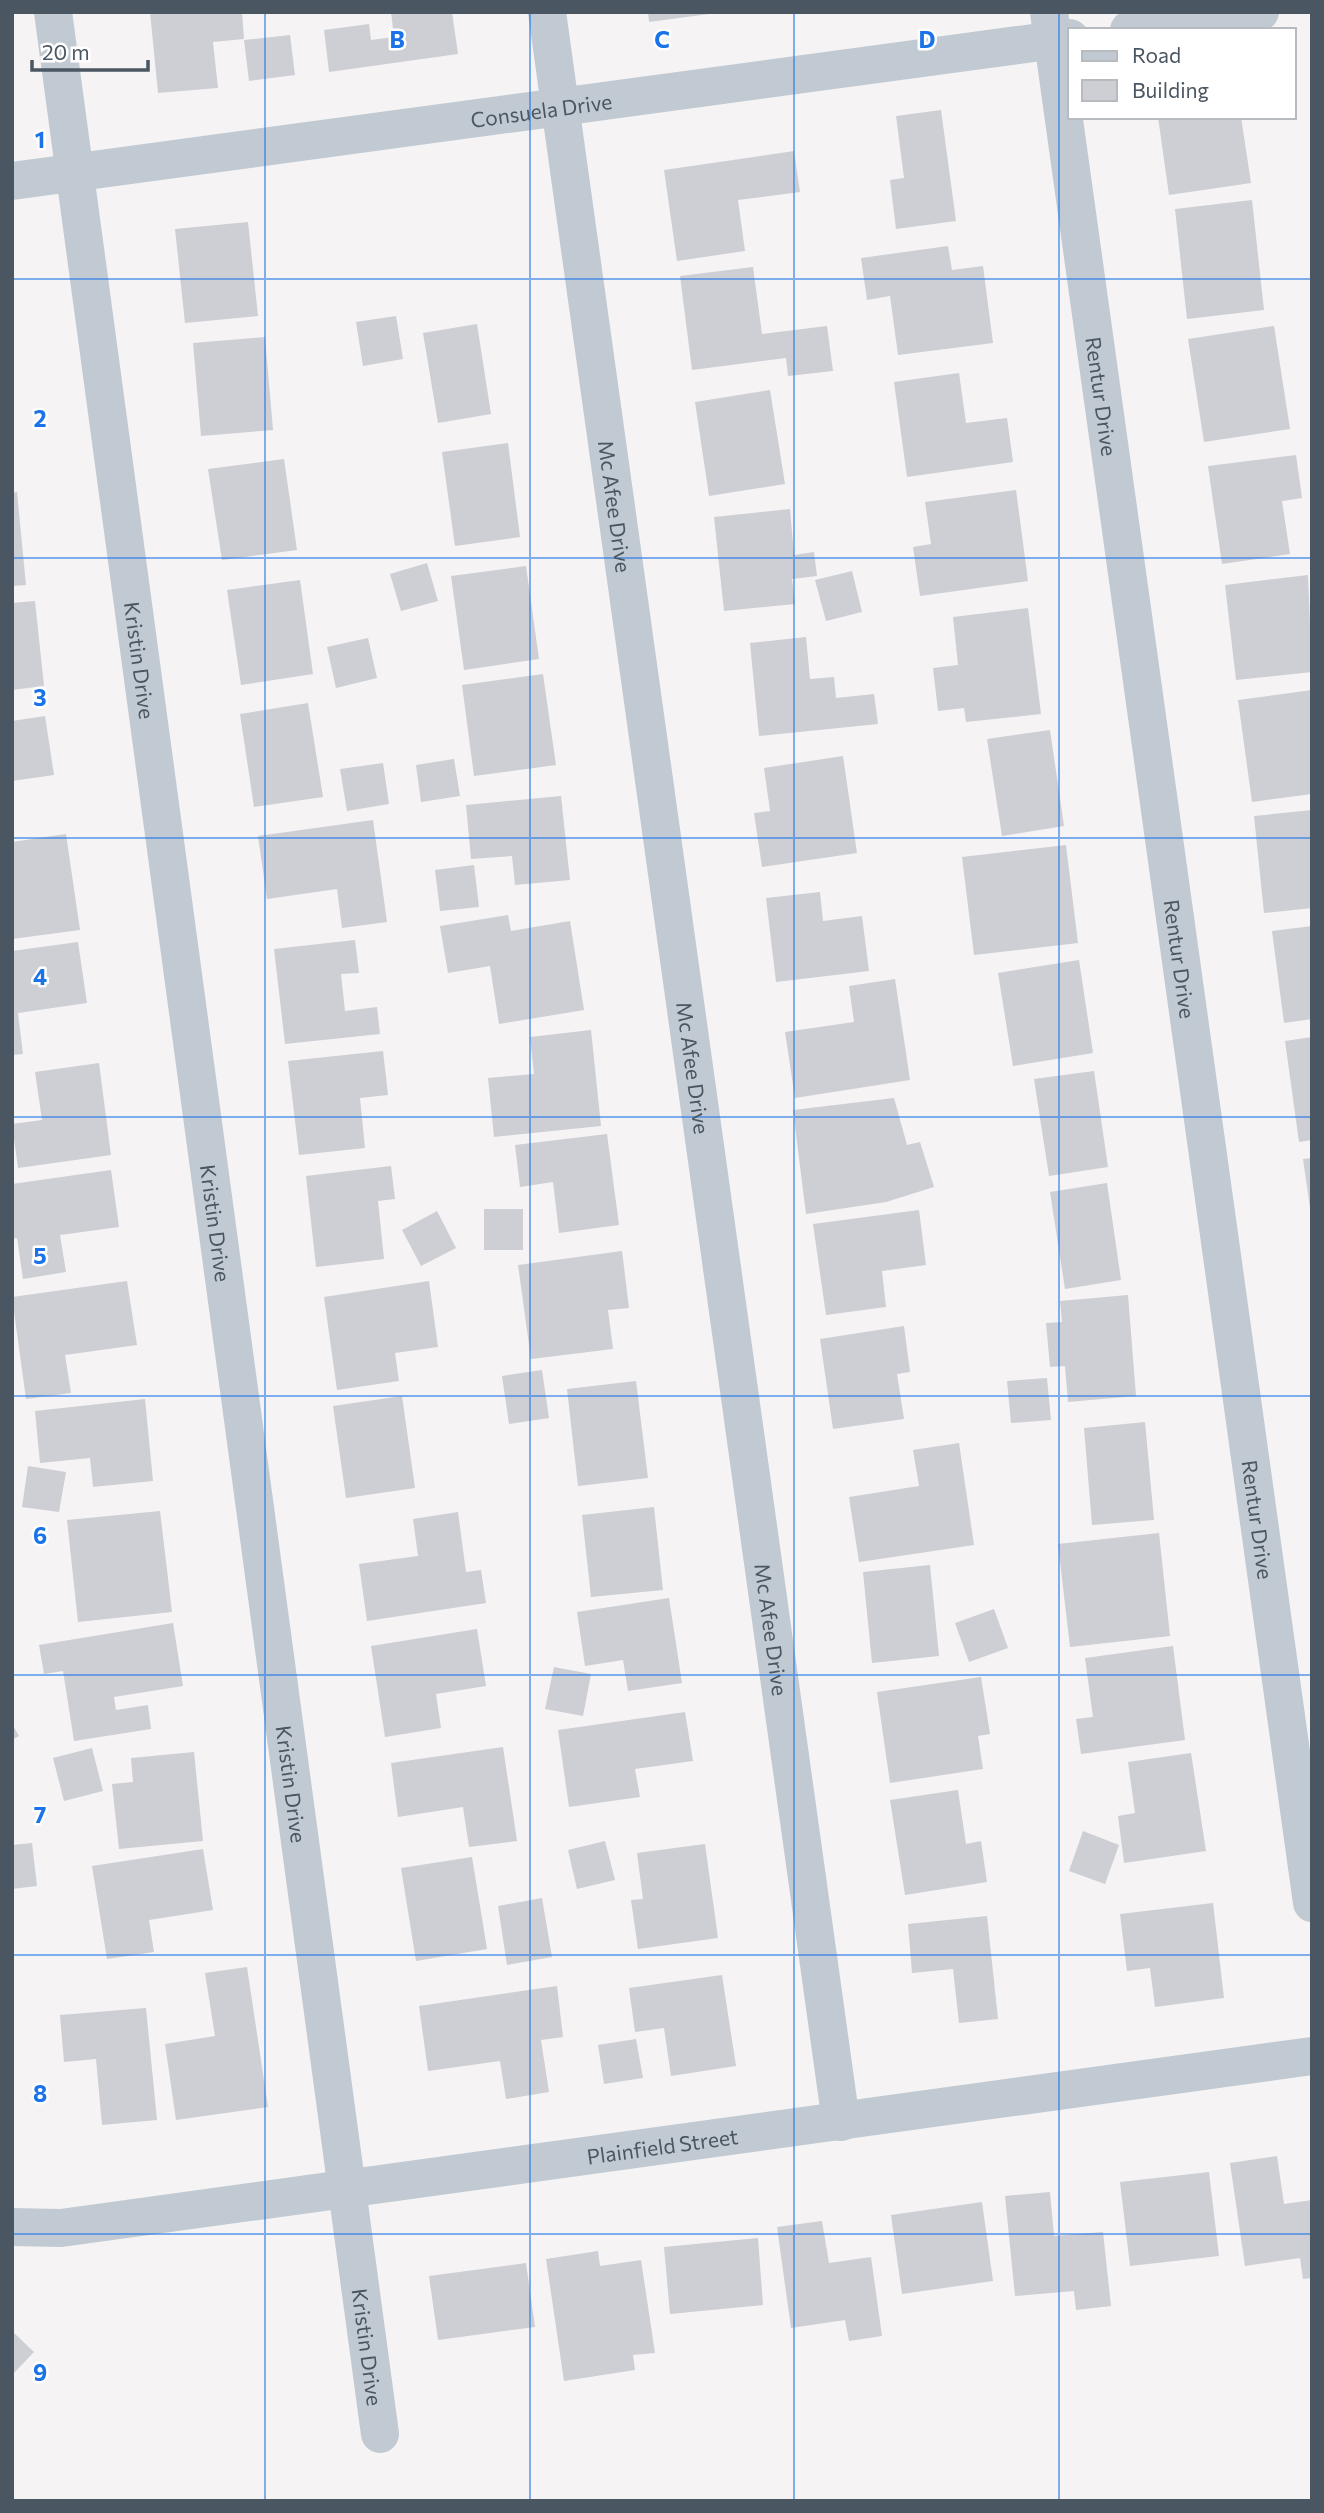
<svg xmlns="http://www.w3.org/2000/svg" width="1324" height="2513" viewBox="0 0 1324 2513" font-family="Commissioner,sans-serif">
<rect width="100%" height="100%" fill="#f5f3f3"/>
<!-- building -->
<g fill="#cdcfd5">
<polygon points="150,12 242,12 244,39 213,42 218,88 158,93"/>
<polygon points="391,12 452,12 458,54 329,72 324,30 369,24 371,40 394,37"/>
<polygon points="648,12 709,12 709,14 649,22"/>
<polygon points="290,35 295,75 249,81 244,40"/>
<polygon points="941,110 956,221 896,229 890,180 904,178 896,116"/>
<polygon points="1158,117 1241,117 1251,183 1169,195"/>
<polygon points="794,151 800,192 738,200 745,251 677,261 664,170"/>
<polygon points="1252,200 1264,310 1187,319 1175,209"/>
<polygon points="248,222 258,316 185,323 175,229"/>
<polygon points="948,246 952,270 983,266 993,343 898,355 890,296 867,300 861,258"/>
<polygon points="753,267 762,334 827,326 833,371 788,376 786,358 692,370 680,276"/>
<polygon points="396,316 403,359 363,366 356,322"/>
<polygon points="477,324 491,414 438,423 423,333"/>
<polygon points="1274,326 1290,429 1204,442 1188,339"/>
<polygon points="265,337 273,430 201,436 193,343"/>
<polygon points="959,373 966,423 1007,418 1013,462 907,477 894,382"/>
<polygon points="770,390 785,484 709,496 695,402"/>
<polygon points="508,443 520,537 455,546 442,452"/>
<polygon points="1296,455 1302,498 1282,501 1290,554 1222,564 1208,466"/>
<polygon points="284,459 297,550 222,560 208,469"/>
<polygon points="1016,490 1028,581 920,596 913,547 931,544 925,502"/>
<polygon points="17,492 26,585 12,586 12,493"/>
<polygon points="790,509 794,555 814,552 817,576 792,579 795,604 724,611 714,517"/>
<polygon points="427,563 438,601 401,611 390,574"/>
<polygon points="526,566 539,659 464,670 451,576"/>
<polygon points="852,571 862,612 826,621 815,580"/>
<polygon points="1308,575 1312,672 1236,680 1225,585"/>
<polygon points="300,580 313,674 241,685 227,590"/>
<polygon points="35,601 44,686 12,690 12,603"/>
<polygon points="1028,608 1041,714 966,722 964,708 938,711 933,668 958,665 953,617"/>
<polygon points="806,637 810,679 834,677 836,698 874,694 878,724 759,736 750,643"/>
<polygon points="368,638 377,678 336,688 327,647"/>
<polygon points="543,674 556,765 474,776 462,685"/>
<polygon points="1312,690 1312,794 1252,802 1238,700"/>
<polygon points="308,703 323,797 254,807 240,714"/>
<polygon points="45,716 54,775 12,781 12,721"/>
<polygon points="1050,730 1064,826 1002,836 987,739"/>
<polygon points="843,756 857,853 762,867 754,813 770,811 764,768"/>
<polygon points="454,759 460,796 421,802 416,765"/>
<polygon points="383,763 389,804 347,811 340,769"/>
<polygon points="561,796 570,880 515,885 512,856 471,859 466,805"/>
<polygon points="1312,810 1312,908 1264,913 1254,816"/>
<polygon points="373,820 387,922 342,928 337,889 267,899 258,836"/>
<polygon points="66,834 80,930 12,939 12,842"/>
<polygon points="1066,845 1078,943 974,955 962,857"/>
<polygon points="474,865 479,907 440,911 435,870"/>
<polygon points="820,892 823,921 862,916 869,971 776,982 766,898"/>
<polygon points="508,915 511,931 570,921 584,1010 499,1024 490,966 448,973 440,926"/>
<polygon points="1312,926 1312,1019 1284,1023 1272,931"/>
<polygon points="355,940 359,973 341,974 345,1011 377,1007 380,1034 285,1044 274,949"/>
<polygon points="78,942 87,1003 18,1013 23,1054 12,1055 12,951"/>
<polygon points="1079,960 1093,1053 1013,1066 998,973"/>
<polygon points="895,979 910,1080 795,1098 785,1032 854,1022 849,986"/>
<polygon points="591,1030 601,1126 494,1137 488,1078 534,1074 530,1037"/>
<polygon points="1312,1037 1312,1140 1299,1142 1285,1041"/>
<polygon points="383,1051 388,1095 360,1098 365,1148 299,1155 288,1061"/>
<polygon points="99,1063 111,1155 18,1168 12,1124 42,1120 35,1072"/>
<polygon points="1094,1071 1108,1167 1049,1176 1034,1079"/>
<polygon points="894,1098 907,1145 920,1142 934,1187 886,1202 806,1214 793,1110"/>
<polygon points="607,1134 619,1225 559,1233 553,1182 520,1187 515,1145"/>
<polygon points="1312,1158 1312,1208 1310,1208 1303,1159"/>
<polygon points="391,1166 395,1199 378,1201 384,1259 316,1267 306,1176"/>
<polygon points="111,1170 119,1227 60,1235 66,1272 23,1279 17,1238 12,1239 12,1184"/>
<polygon points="1107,1183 1121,1280 1065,1289 1050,1192"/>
<rect x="484" y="1209" width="39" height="41"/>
<polygon points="919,1210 926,1265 882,1271 886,1307 826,1315 813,1224"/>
<polygon points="437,1211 456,1248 421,1266 402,1230"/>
<polygon points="622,1251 629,1308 608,1310 613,1349 531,1359 518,1265"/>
<polygon points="127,1281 137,1345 65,1355 71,1393 26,1399 12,1297"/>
<polygon points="429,1281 438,1347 395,1353 399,1381 337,1390 324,1297"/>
<polygon points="1128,1295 1136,1396 1068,1402 1065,1366 1050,1367 1046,1323 1062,1322 1060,1301"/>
<polygon points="904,1326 910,1372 897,1374 904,1419 833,1429 820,1339"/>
<polygon points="542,1370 549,1418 509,1424 502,1376"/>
<polygon points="1047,1378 1051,1420 1011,1423 1007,1381"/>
<polygon points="636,1381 648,1478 578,1486 567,1389"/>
<polygon points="402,1396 415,1488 346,1498 333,1406"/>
<polygon points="145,1399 153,1481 93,1487 90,1458 40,1463 35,1411"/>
<polygon points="1145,1422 1154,1520 1092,1525 1084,1428"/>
<polygon points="959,1443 974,1545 859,1562 849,1497 919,1486 913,1450"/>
<polygon points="28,1466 66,1472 59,1512 22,1507"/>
<polygon points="654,1507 663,1590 591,1597 582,1515"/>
<polygon points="160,1511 172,1612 78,1622 67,1520"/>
<polygon points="458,1512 466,1572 481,1570 486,1603 367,1621 359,1564 418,1556 413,1519"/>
<polygon points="1159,1533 1170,1636 1070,1647 1058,1544"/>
<polygon points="930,1565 939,1656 872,1663 863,1572"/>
<polygon points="669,1598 682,1683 628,1691 623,1660 585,1666 577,1612"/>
<polygon points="994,1609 1008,1648 969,1662 955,1623"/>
<polygon points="173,1623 183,1686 114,1697 116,1710 148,1705 151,1729 74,1741 63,1671 44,1674 39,1645"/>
<polygon points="477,1629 486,1686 436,1694 441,1728 385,1737 371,1646"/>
<polygon points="1173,1646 1185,1740 1081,1754 1076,1719 1093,1717 1085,1658"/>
<polygon points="554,1667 591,1674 583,1716 545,1709"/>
<polygon points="981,1677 990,1734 978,1736 983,1769 890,1783 877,1692"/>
<polygon points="685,1712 693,1761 635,1769 640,1797 569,1807 558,1730"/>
<polygon points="12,1724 19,1736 12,1740"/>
<polygon points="503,1747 517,1841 469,1847 463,1807 398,1817 391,1763"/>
<polygon points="92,1748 103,1791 64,1801 53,1758"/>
<polygon points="194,1752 203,1841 119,1849 112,1784 133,1782 131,1758"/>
<polygon points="1191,1753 1206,1851 1124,1863 1118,1816 1135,1813 1128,1762"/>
<polygon points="958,1790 966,1844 981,1841 987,1882 905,1895 890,1800"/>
<polygon points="1083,1831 1119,1845 1105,1884 1069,1871"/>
<polygon points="605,1841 615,1880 577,1889 568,1850"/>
<polygon points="32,1843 37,1886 12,1889 12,1845"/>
<polygon points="705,1844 718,1938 638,1949 631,1900 643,1899 637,1853"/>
<polygon points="203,1849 213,1910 149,1920 154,1952 107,1959 92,1866"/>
<polygon points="472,1857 487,1949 416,1961 401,1868"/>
<polygon points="542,1898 552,1957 507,1965 498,1906"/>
<polygon points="1213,1903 1224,1998 1155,2007 1150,1968 1127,1971 1120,1914"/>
<polygon points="987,1916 998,2019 959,2023 953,1969 912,1973 908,1924"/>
<polygon points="247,1967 268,2107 176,2120 165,2044 215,2036 205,1973"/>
<polygon points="722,1975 736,2066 671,2076 664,2028 635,2032 629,1988"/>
<polygon points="557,1986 563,2037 541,2040 549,2092 506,2099 500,2061 428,2071 419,2006"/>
<polygon points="146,2008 157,2120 102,2125 96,2059 64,2062 60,2015"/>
<polygon points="636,2039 643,2078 604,2084 598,2045"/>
<polygon points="1277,2156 1284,2204 1312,2200 1312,2278 1303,2279 1300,2258 1245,2266 1230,2163"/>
<polygon points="1209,2172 1219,2256 1130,2266 1120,2182"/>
<polygon points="1050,2192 1054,2236 1103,2232 1111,2306 1076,2310 1074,2291 1015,2296 1005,2196"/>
<polygon points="982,2202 993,2281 902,2294 891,2215"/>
<polygon points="822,2221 829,2263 871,2257 882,2336 849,2341 845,2320 791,2328 777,2227"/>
<polygon points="758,2238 763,2305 670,2314 664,2247"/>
<polygon points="598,2251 600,2266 641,2260 655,2353 633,2355 635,2370 564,2381 546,2259"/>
<polygon points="526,2263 535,2327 438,2340 429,2276"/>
<polygon points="12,2331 34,2352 12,2375"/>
</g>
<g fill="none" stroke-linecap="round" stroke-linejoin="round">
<!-- street -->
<g stroke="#c1cad2" stroke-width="38">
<path id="s1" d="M53,12L380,2434"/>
<path id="s2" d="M547,12L841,2122"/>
<path id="s3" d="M1049,12L1312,1903"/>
<polyline points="1129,30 1260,12"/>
<path id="s4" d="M12,181L1070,38"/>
<path id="s5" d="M12,2227L61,2228L1312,2056"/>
</g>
</g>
<!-- grid -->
<path fill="none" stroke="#1a73e8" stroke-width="2" stroke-opacity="0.55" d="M265,12V2501M530,12V2501M794,12V2501M1059,12V2501M12,279H1312M12,558H1312M12,838H1312M12,1117H1312M12,1396H1312M12,1675H1312M12,1955H1312M12,2234H1312"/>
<g text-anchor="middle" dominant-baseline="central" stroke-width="5" stroke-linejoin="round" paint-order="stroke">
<!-- street labels -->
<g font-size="21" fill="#4a5661" stroke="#fff">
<text stroke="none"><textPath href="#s4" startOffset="534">Consuela Drive</textPath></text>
<text stroke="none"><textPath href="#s3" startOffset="388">Rentur Drive</textPath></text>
<text stroke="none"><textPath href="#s2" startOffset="499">Mc Afee Drive</textPath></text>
<text stroke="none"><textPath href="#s1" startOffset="654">Kristin Drive</textPath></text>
<text stroke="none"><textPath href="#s3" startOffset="956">Rentur Drive</textPath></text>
<text stroke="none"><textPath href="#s2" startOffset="1066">Mc Afee Drive</textPath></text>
<text stroke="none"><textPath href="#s1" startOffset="1222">Kristin Drive</textPath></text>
<text stroke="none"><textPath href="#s3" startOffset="1522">Rentur Drive</textPath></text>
<text stroke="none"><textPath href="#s2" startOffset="1633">Mc Afee Drive</textPath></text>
<text stroke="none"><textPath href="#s1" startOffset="1788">Kristin Drive</textPath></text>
<text stroke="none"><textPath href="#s5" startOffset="656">Plainfield Street</textPath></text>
<text stroke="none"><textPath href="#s1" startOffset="2356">Kristin Drive</textPath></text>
</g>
</g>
<g font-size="23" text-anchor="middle" font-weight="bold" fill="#1a73e8" stroke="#fff" stroke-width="5" stroke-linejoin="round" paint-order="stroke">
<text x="397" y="48">B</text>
<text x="662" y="48">C</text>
<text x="927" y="48">D</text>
<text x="40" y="148">1</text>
<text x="40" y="427">2</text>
<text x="40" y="706">3</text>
<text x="40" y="985">4</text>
<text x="40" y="1264">5</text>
<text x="40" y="1544">6</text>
<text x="40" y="1823">7</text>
<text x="40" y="2102">8</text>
<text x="40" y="2381">9</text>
</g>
<!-- border -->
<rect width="1324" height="2513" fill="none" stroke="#4a5661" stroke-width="28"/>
<!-- legend -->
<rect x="1068" y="28" width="228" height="91" fill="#ffffff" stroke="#b7bbc0" stroke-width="2"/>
<rect x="1082" y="51" width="35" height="10" fill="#c1cad2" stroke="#b7bbc0" stroke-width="2"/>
<text x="1132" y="63" font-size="21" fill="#4a5661">Road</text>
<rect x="1082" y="80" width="35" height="21" fill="#cdcfd5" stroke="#b7bbc0" stroke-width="2"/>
<text x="1132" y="98" font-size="21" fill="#4a5661">Building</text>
<!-- scale -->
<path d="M32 60v10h116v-10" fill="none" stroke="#4a5661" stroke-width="3.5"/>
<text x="42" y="60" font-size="21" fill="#4a5661" stroke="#ffffff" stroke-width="5" paint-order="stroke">20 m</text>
</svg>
